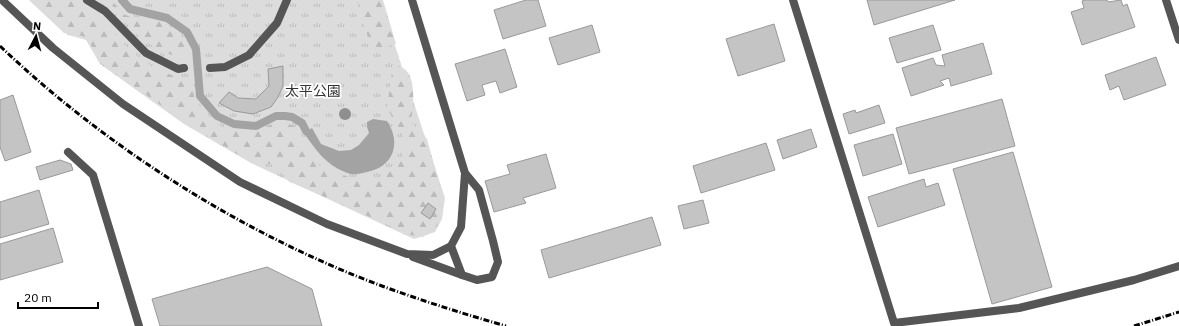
<svg xmlns="http://www.w3.org/2000/svg" width="1179" height="326" viewBox="0 0 1179 326" font-family="'IBM Plex Sans','Noto Sans JP',sans-serif">
<defs>
<pattern id="grass-tufts" width="24" height="20" patternUnits="userSpaceOnUse"><rect width="24" height="20" fill="#dcdcdc"/><path d="M3 7l-1-3M5 7V3M7 7l1-3M15 17l-1-3M17 17v-4M19 17l1-3" fill="none" stroke="#bbb"/></pattern>
<pattern id="forest-firs" width="22" height="20" patternUnits="userSpaceOnUse"><rect width="22" height="20" fill="#dcdcdc"/><path d="M5 1l3.5 6h-7zM16 11l3.5 6h-7z" fill="#bbb"/></pattern>
</defs>
<rect width="100%" height="100%" fill="#fff"/>
<!-- grass -->
<polygon fill="url(#grass-tufts)" points="29,0 380,0 445,198 442,219 435,232 414,239 251,163 184,124 100,64 86,40 68,35"/>
<!-- forest -->
<g fill="url(#forest-firs)">
<path d="M29,0C44,0 61,0 75,0C91,3 108,27 118,38C137,59 163,77 191,79L195,100L214,122L226,129L253,132L279,122L294,126L304,150L321,167L360,181H379L387,173L397,169L407,145L404,138L387,108L392,72L397,66C419,69 413,106 411,122L427,139L443,197L441,218L433,229L423,237L411,235L288,181L279,168L271,164L247,160L186,123L101,63L89,42L83,36L64,33Z"/>
<path d="M108,0H111L125,15L142,20L160,22L171,28L187,46L190,51L188,60C148,50 132,32 108,0Z"/>
<polygon points="357,0 383,0 396,44 372,51"/>
</g>
<!-- water -->
<path fill="#a3a3a3" d="M373,119L387,121C402,144 393,167 367,172C359,174 353,176 345,172C326,165 315,149 304,133L312,128L321,144L339,151L351,150L359,145L369,133L367,127V122Z"/>
<g fill="none" stroke-linecap="round" stroke-linejoin="round">
<!-- stream -->
<polyline stroke="#a3a3a3" stroke-width="8" points="122,0 130,9 167,18 187,32 196,49 200,96 217,116 234,124 256,126 276,116 285,116 292,117 302,123 306,131"/>
</g>
<!-- building -->
<g fill="#c4c4c4" stroke="#999">
<polygon points="526,0 538,0 546,26 503,39 494,10"/>
<polygon points="867,0 955,0 874,25"/>
<polygon points="1085,0 1107,0 1108,2 1121,0 1123,6 1127,4 1135,27 1082,45 1071,12 1084,8 1082,1"/>
<polygon points="774,24 785,61 738,76 726,39"/>
<polygon points="592,25 600,52 558,65 549,38"/>
<polygon points="933,25 941,50 897,63 889,38"/>
<polygon points="983,43 992,74 951,86 949,78 940,81 944,85 911,96 902,68 933,58 936,65 945,66 942,55"/>
<polygon points="505,49 517,87 500,93 496,81 482,85 485,95 467,101 455,64"/>
<polygon points="1156,57 1166,85 1124,100 1119,86 1110,90 1105,75"/>
<polygon points="283,66 283,86 278,97 271,107 253,114 234,111 219,103 229,92 238,98 256,99 269,86 268,69"/>
<polygon points="13,95 31,152 5,161 0,147 0,100"/>
<polygon points="1002,99 1015,146 909,174 896,128"/>
<polygon points="879,105 885,123 849,134 843,114 855,110 856,113"/>
<polygon points="811,129 817,147 783,159 777,140"/>
<polygon points="893,134 902,164 863,176 854,145"/>
<polygon points="766,143 775,170 701,193 693,166"/>
<polygon points="1013,152 1052,287 992,304 953,169"/>
<polygon points="546,154 556,188 523,198 526,203 494,212 485,181 510,174 507,165"/>
<polygon points="60,160 71,164 73,170 40,180 36,167"/>
<polygon points="924,179 926,187 938,183 945,205 878,227 868,197"/>
<polygon points="39,190 49,224 0,238 0,202"/>
<polygon points="703,200 709,223 684,229 678,206"/>
<polygon points="428,203 436,209 430,219 421,213"/>
<polygon points="652,217 661,245 549,278 541,250"/>
<polygon points="53,228 63,262 0,280 0,244"/>
<polygon points="267,267 312,289 322,326 160,326 152,299"/>
</g>
<g fill="none" stroke-linecap="round" stroke-linejoin="round">
<!-- pedestrian -->
<g stroke="#555" stroke-width="8">
<polyline points="87,0 105,11 146,53 178,69 184,68"/>
<polyline points="210,68 225,67 249,55 277,23 287,0"/>
</g>
<!-- minor -->
<g stroke="#555" stroke-width="8">
<polyline points="2,0 53,48 123,104 240,182 327,224 407,254 433,255 451,246"/>
<polyline points="412,0 465,173 479,190 493,241 498,262 492,277 477,280 462,275 451,246 461,227 465,173"/>
<polyline points="793,0 894,323 1019,308 1134,280 1179,266"/>
<polyline points="1166,0 1179,40"/>
<polyline points="68,152 93,175 139,326"/>
<polyline points="413,257 462,275"/>
</g>
<!-- rail -->
<g stroke="#000" stroke-width="3" stroke-dasharray="6 2 1 2" stroke-linecap="butt">
<path d="M0,46C107,148 243,234 382,286C423,301 464,314 506,326"/>
<polyline points="1134,326 1179,312"/>
</g>
</g>
<!-- trees -->
<circle fill="#8f8f8f" cx="345" cy="114" r="6"/>
<g text-anchor="middle" dominant-baseline="central" stroke-width="3.5" stroke-linejoin="round" paint-order="stroke">
<!-- park labels -->
<g font-size="14" fill="#333" stroke="#fff">
<text x="313" y="91">太平公園</text>
</g>
</g>
<!-- north arrow -->
<g transform="translate(36 36) rotate(6)" stroke="#ffffff" stroke-width="3" paint-order="stroke">
<path d="M0-3L7 15L0 10L-7 15Z" fill="#000000"/>
<text y="-6" font-size="11" font-weight="bold" text-anchor="middle" fill="#000000">N</text>
</g>
<!-- scale -->
<path d="M18 302v6h80v-6" fill="none" stroke="#000000" stroke-width="2"/>
<text x="24" y="302" font-size="12" fill="#000000" stroke="#ffffff" stroke-width="3" paint-order="stroke">20 m</text>
</svg>
